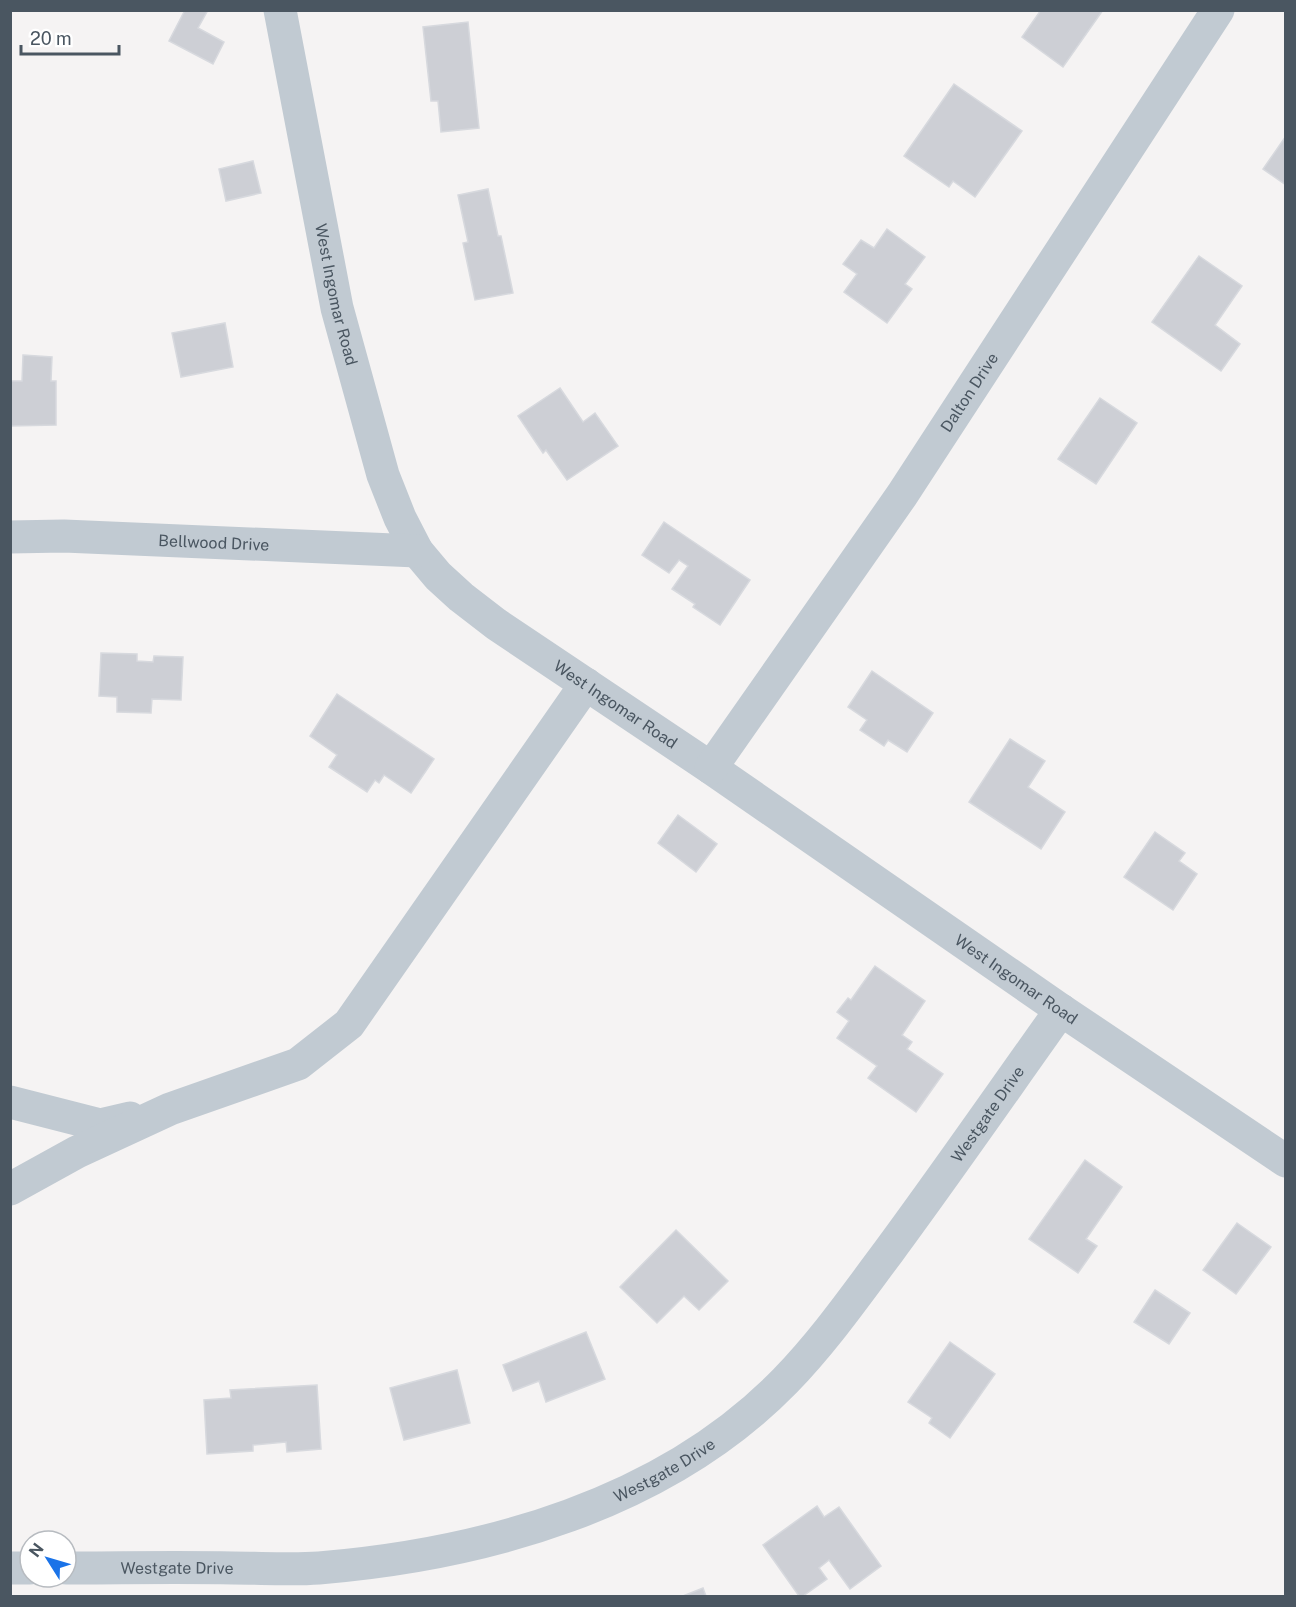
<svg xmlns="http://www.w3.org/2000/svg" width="1296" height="1607" viewBox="0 0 1296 1607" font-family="'Public Sans',sans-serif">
<rect width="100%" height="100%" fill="#f5f3f3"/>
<!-- building -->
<g fill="#cdcfd5" stroke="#d7d9de" stroke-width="1.5">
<polygon points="185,10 208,10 198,28 224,42 213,64 169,41"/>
<polygon points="1041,10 1103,10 1063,67 1022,37"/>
<polygon points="468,22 479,128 441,132 438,101 431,101 423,27"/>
<polygon points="954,84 1022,131 975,197 953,181 949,187 904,156"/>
<polygon points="1286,136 1286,185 1263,169"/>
<polygon points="253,161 261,193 226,201 219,169"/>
<polygon points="488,189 498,236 501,236 513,293 475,300 463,243 468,242 458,195"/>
<polygon points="887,229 925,257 905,284 912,289 887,323 844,292 857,274 843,264 861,240 874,248"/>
<polygon points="1199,256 1242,286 1215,325 1240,344 1221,371 1152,322"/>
<polygon points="225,323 233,367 181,377 172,333"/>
<polygon points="23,355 52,357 51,381 56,381 56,425 10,426 10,381 22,381"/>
<polygon points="560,388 583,422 595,413 618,446 567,480 546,450 543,453 518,416"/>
<polygon points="1100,398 1137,423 1096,484 1058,459"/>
<polygon points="664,522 750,580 720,625 693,607 695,604 672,589 688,566 679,560 669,573 642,555"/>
<polygon points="101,653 137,654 137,661 153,662 154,656 183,657 181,700 152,699 151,713 117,712 117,697 99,696"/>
<polygon points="872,671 933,713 907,752 888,740 884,746 860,730 867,720 848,707"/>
<polygon points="337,694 434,759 411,793 384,775 379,783 375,780 367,792 329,767 337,755 310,736"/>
<polygon points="1010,739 1045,761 1028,787 1065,812 1041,849 969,802"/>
<polygon points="678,815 717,844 696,872 658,843"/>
<polygon points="1155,832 1185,853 1179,861 1197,874 1173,910 1124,877"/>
<polygon points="875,966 925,1001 902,1035 912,1042 907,1049 943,1074 916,1112 868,1078 877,1066 837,1038 849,1021 837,1012 848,998 851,1000"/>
<polygon points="1085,1160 1122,1187 1086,1239 1097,1246 1078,1273 1029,1239"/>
<polygon points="1237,1223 1271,1247 1236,1294 1203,1270"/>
<polygon points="676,1230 728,1281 699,1310 684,1296 657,1323 620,1287"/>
<polygon points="1155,1290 1190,1313 1169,1344 1134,1322"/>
<polygon points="586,1332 605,1379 546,1402 539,1381 513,1391 503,1365"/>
<polygon points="950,1342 995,1374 950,1438 929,1423 932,1418 908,1402"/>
<polygon points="457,1370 470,1423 404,1440 390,1388"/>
<polygon points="317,1385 321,1449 287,1452 286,1442 253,1445 253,1451 207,1454 204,1400 231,1398 230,1390"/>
<polygon points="817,1506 824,1517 839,1507 881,1566 850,1589 829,1560 819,1568 827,1579 803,1596 799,1596 763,1545"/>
<polygon points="703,1588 706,1596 683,1596"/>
</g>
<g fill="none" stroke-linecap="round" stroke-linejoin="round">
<!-- minor -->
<g stroke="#c1cad2" stroke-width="33">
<path id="s1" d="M280,10L337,308L383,475L400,518L417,551L438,576L461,597L496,624L711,768L1061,1010L1286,1161"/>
<path id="s2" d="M10,537L64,536L417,551"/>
<path id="s3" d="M711,768L902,495L1218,10"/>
<polyline points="10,1102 100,1125 130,1118"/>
<polyline points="10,1189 77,1152 170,1109 298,1064 349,1024 586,684"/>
<polyline points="10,1568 30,1568"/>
<path id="s4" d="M66,1568C122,1568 177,1567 233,1568C261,1568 291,1570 319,1568C486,1554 665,1504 785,1381C824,1341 856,1295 889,1251C948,1171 1004,1090 1061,1010"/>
</g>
</g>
<g text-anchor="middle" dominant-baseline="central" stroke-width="4.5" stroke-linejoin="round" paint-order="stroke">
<!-- street labels -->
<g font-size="16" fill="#4a5661" stroke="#fff">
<text stroke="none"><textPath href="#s1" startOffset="290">West Ingomar Road</textPath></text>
<text stroke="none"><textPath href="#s3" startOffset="456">Dalton Drive</textPath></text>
<text stroke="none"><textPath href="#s2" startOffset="204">Bellwood Drive</textPath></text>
<text stroke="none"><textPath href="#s1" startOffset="812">West Ingomar Road</textPath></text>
<text stroke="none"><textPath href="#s1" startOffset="1298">West Ingomar Road</textPath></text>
<text stroke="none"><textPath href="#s4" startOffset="1101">Westgate Drive</textPath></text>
<text stroke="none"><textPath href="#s4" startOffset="615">Westgate Drive</textPath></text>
<text stroke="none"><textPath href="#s4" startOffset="111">Westgate Drive</textPath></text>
</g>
</g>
<!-- border -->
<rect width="1296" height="1607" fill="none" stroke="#4a5661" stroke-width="24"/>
<!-- north arrow -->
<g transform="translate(48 1559) rotate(307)"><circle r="28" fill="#ffffff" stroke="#b7bbc0" stroke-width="1.5"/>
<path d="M0-4.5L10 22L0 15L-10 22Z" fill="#1a73e8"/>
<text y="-9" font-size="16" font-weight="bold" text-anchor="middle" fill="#4a5661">N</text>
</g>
<!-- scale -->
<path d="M21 45v9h98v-9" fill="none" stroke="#4a5661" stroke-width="3"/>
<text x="30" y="45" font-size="18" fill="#4a5661" stroke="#ffffff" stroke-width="4.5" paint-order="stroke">20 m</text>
</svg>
